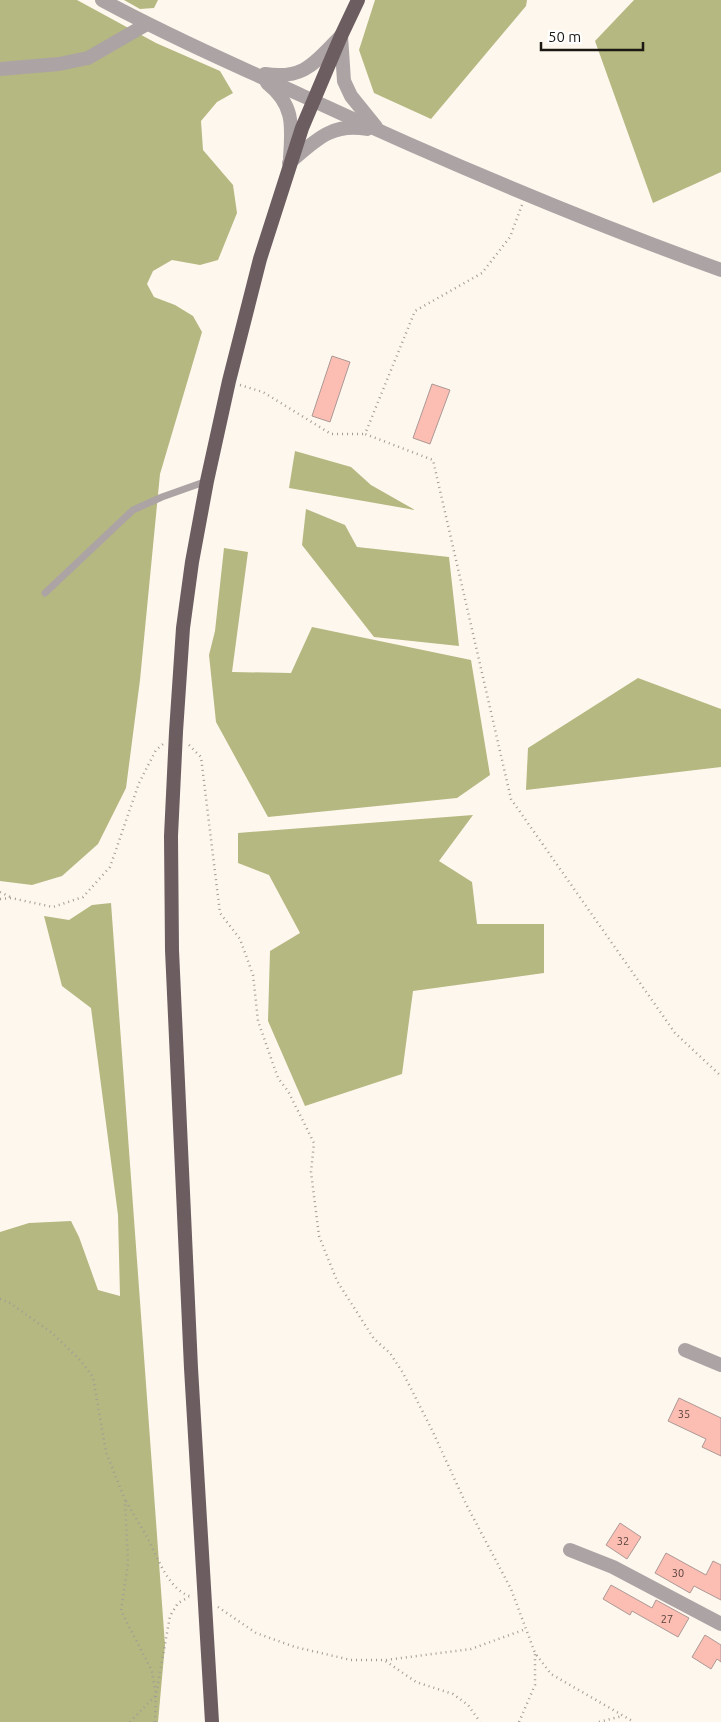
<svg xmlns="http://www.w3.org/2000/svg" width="721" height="1722" viewBox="0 0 721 1722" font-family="Ubuntu,sans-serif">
<rect width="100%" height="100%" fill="#fef7ee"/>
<!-- forest -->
<g fill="#b5b880">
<polygon points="0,0 77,0 156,43 220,71 233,93 217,102 201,121 203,150 233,185 237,213 218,260 200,265 172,260 153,271 147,284 154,297 175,305 193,316 202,332 160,474 140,680 126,788 98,844 62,876 32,885 0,881"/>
<polygon points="124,0 158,0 154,8 140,9"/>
<polygon points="375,0 527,0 526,6 431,119 374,93 359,50"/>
<polygon points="634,0 721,0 721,172 653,203 595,41"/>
<polygon points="295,451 351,467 371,485 415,510 289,488"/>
<polygon points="306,509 345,525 357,547 449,557 459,646 374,637 302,545"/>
<polygon points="224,548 248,552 232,672 291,673 312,627 471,660 490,775 457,798 268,817 216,722 209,655 215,631"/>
<polygon points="638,678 721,709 721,767 526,790 528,748"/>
<polygon points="473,815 439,861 472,882 477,924 544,924 544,973 413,991 402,1074 305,1106 268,1021 270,951 300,933 269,875 238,863 238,833"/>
<polygon points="111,903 165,1645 158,1722 0,1722 0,1232 29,1223 71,1221 79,1237 98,1290 120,1296 118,1215 91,1008 62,986 44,916 69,920 92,905"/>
</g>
<!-- building -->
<g fill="#fcbdb3" stroke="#ac9995">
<polygon points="332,356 350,362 330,422 312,416"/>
<polygon points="432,384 450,390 430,444 413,438"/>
<polygon points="679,1398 721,1418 721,1456 702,1447 706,1439 668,1421"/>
<polygon points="620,1523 641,1537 627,1559 606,1545"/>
<polygon points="666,1553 706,1575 713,1561 721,1565 721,1600 694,1586 690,1593 655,1573"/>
<polygon points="611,1585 652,1608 656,1600 689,1618 678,1637 632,1611 630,1615 603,1599"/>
<polygon points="705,1635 721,1645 721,1662 717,1659 711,1669 692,1657"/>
</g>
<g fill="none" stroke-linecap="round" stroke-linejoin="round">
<!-- path -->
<g stroke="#a29c95" stroke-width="2.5" stroke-dasharray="1 4" stroke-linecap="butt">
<polyline points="522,205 510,237 482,273 415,311 365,434 433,460 511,799 675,1033 721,1076"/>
<polyline points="240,385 263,392 331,434 365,434"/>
<polyline points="189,745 201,757 220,913 240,939 253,975 258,1021 278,1078 288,1091 314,1143 311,1172 319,1236 337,1281 374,1339 390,1353 403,1373 432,1430 466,1504 511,1589 535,1653 551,1674 634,1722"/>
<polyline points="0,892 10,897"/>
<polyline points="0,899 11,898 53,907 83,897 110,867 139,783 156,750 163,744"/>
<polyline points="0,1299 10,1303 52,1333 80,1360 93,1377 106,1452 125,1500 128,1563 121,1611 152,1671 156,1695 155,1722"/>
<path d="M126,1501C133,1514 141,1526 148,1539C158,1558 169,1592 193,1597"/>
<polyline points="218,1607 256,1633 295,1647 351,1660 384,1660 416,1682 453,1694 468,1705 480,1722"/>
<polyline points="386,1660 471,1649 526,1629"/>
<polyline points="130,1722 156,1695 170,1616 178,1603 189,1597"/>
<polyline points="519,1722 535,1685 535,1654"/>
<polyline points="599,1722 622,1716"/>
</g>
<!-- service -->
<polyline stroke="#aca3a5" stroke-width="7" points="45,593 133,510 162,497 207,481"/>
<!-- minor -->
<g stroke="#aca3a5" stroke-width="14">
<polyline points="0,69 59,64 88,58 147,24"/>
<polyline points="685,1350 721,1365"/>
<polyline points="570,1550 613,1567 721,1624"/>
</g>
<!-- tertiary -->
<g stroke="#aca3a5" stroke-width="14">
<path d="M102,0C167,35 235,65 303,96C439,159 580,219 721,270"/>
<polyline points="341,36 344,81 351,96 376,127"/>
<path d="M265,74C305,80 315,62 341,36"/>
<path d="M267,83C295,105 292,127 290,158"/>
<path d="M289,163C314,142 331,122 367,129"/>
</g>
<!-- primary -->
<polyline stroke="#6c5d61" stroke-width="14" points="212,1722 191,1368 172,950 171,836 176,732 183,628 192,562 207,481 229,381 260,259 302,128 341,36 358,0"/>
</g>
<g text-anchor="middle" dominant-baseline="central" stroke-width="4" stroke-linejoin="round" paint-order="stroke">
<!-- number labels -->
<g font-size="11" fill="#54413b">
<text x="684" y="1414">35</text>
<text x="623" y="1541">32</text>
<text x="678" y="1573">30</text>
<text x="667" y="1619">27</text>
</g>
</g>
<!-- scale -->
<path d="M541 42v8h102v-8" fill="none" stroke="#1c1813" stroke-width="2.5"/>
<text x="548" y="42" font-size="15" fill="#1c1813" stroke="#ffffff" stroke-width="4" paint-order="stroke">50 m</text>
</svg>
